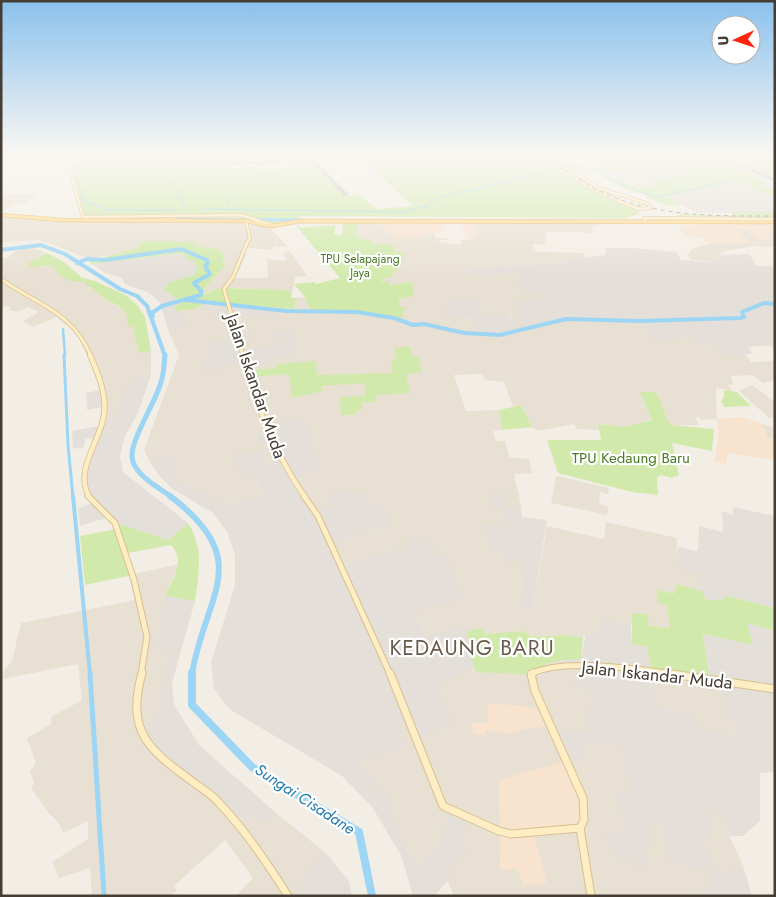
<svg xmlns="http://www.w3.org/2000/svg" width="776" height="897" viewBox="0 0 776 897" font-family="Jost,sans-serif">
<rect width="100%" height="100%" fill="#f3eee5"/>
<!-- residential -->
<g fill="#e8e0d2">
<polygon points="1,194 35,194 32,196 36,197 21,205 14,204 1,212"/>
<polygon points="1,216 49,220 251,222 270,228 288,247 274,246 272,250 246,248 246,255 235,278 268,278 267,259 287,261 284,255 285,251 290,251 307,276 295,277 292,292 286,292 286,290 220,288 201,295 206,286 226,265 222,261 219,249 194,246 195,242 143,242 139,244 140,247 118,254 87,258 40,240 1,242"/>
<polygon points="357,223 380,223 385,230 413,237 426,238 425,233 434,233 436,238 447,238 448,240 438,240 441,243 455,244 461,244 461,240 478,238 474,223 598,223 600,226 592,226 593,233 547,231 545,245 532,244 534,249 538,252 584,253 586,259 572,259 572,262 468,268 470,276 515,274 539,292 542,300 524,323 518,323 508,315 485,315 482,306 460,314 467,320 474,319 477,333 501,335 566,319 616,319 623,322 639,322 652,340 693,338 698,344 713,344 722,355 745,354 751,362 773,361 775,363 775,380 763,383 753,375 731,376 733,384 728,385 732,391 716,388 717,419 702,420 699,417 695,417 699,425 670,425 656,392 644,403 653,419 623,427 599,424 600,430 577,429 574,424 537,431 532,427 521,405 513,407 504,382 485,380 482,374 454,375 466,411 499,410 502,430 493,431 496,441 505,441 509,457 529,459 532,473 514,474 521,506 506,506 490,493 494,509 501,508 503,523 486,524 505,552 507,561 523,561 522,608 532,611 547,526 604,539 606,522 677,538 678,568 700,574 702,591 676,584 674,594 658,590 667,604 670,628 649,626 633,613 631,626 601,618 597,637 586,633 583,638 562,635 533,637 523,631 485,634 481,628 467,631 463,625 426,636 414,610 437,556 429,547 429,538 408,539 407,549 396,549 343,565 333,543 389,525 384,503 370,506 352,496 325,498 330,506 317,510 297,480 324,466 315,451 304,420 269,440 279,460 267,463 261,451 244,474 242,480 255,476 262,495 231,504 178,482 171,477 174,455 148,459 144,450 179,355 168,330 189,328 180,311 201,306 201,312 213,311 219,314 220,321 265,315 276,319 276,308 294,309 296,298 305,297 310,309 378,314 399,307 398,299 412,282 389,285 387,281 382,282 381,278 394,276 393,272 402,252 394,252 374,245 369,240 357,238"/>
<polygon points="744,228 770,239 765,234 775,232 775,247 753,246 722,252 716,262 691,260 687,255 693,248 708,244 750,242 733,229"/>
<polygon points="30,247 47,253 27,264 45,267 51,265 87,282 85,285 99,292 102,298 125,310 133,327 139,353 151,351 151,375 132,377 112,418 100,420 102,396 89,360 73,327 69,323 65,325 57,317 33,327 23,321 39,312 28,307 20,311 10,311 10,307 6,306 1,308 1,258 9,257 15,251"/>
<polygon points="752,385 775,402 775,439 768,438 762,424 774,427 773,417 769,418 739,391"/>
<polygon points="556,476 609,488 608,494 600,492 599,504 608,507 607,515 551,503"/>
<polygon points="179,564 165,596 155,652 167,653 158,714 142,726 243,819 261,818 268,823 276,813 326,853 306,874 299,887 304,896 236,896 253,878 225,840 174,886 177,890 171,896 92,896 90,868 59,878 52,862 88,839 88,821 64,833 58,822 48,812 31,788 34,782 30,772 36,763 27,738 51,724 51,717 82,700 78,664 3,679 5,669 12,661 21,623 135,600 129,575"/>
<polygon points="552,661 559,661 562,669 587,668 587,682 576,680 576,687 591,692 587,731 557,732 582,744 620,742 630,790 615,791 626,830 605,832 652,842 649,823 663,823 671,867 687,862 702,865 712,880 698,893 699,896 454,896 444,873 449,811 441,845 418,865 408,852 386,794 359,764 404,748 396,727 407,720 451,722 437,687 469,670 530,675 541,665"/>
<polygon points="652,673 721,678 734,718 737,737 697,730 696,716 659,708"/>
<polygon points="715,810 722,813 729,836 743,865 720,877 704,846"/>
</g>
<!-- commercial -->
<g fill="#f7e3ce">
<polygon points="552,154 602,154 604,155 592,158 601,163 595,168 573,167"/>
<polygon points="380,223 474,223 478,238 469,238 461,224 443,225 445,232 426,233 426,238 392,238 389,230 385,231"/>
<polygon points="693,223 775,223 775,232 765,234 771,239 760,241 744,228 734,229 750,242 708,244 701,237 683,235 680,226 696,227"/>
<polygon points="742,417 762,424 768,438 775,439 775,460 727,453 727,464 714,461 718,437 717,419"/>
<polygon points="488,704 515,705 538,709 546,727 528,728 509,734 485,730 486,736 473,734 472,723 487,723"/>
<polygon points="565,761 584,804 578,827 533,832 547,882 524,886 517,869 500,870 499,780"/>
</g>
<!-- industrial -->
<g fill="#e5dfda">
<polygon points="602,154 757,154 775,162 775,212 697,213 667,197 658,196 623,184 595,168 600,163 591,158"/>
<polygon points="605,248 633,248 676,252 681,260 702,262 716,262 721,255 749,254 757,266 772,266 775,268 775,350 769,345 748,347 753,354 722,355 713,344 698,344 693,338 652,340 639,322 623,322 616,319 566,319 501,335 477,333 474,319 462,320 460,315 447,315 447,307 453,306 452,299 478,298 485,315 508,315 509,318 515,318 518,323 524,323 516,300 542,300 539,293 524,293 515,274 470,276 468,268 572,262 572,259 606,255"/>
<polygon points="182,253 188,260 192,260 197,267 195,275 170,282 176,299 182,303 174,306 176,311 180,311 189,328 168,330 160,302 148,292 131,287 124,283 122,278 105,273 92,264"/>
<polygon points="201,301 276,308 276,320 265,320 265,315 219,321 219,315 215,315 213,311 201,312"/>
<polygon points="295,330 295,356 270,357 269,364 245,366 243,364 206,371 203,361 209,360 208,343 237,337 235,334 255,333 255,338 241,339 243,349 274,347 275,333"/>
<polygon points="151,375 138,413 125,436 120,456 123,472 188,523 168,540 114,522 109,517 80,526 78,509 91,503 84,494 81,477 93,438 85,439 84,447 73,449 72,431 98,426 100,420 112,418 132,377"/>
<polygon points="100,390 102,407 87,410 86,393"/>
<polygon points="292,417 294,422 304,420 315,451 324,466 297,480 317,510 330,506 325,497 348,489 352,495 362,492 370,506 384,503 389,525 333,543 343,565 396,549 407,549 407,539 429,537 429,546 435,547 437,556 446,556 463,598 414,611 426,636 463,625 467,631 474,669 469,670 437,687 452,722 417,741 407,720 397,727 404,748 359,764 386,794 408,852 418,865 441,845 449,810 466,820 461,843 465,855 444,873 449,879 434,896 413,896 401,855 372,807 342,776 229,709 214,689 211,662 235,585 235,555 227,532 213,513 171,488 158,474 148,459 174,455 176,475 172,477 178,482 231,504 262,494 255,476 242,480 239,475 243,473 234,456 261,451 267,463 278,460 270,440 255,443 256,435 270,433 267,424"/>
<polygon points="504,492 506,506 521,506 522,517 547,520 532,611 522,608 523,561 507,561 504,552 491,552 486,524 503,523 501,509 494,509 490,493"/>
<polygon points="733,507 775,516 775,608 727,596 722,600 706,600 700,588 700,574 677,568 678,547 698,551 699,526 723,532 722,511 733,515"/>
<polygon points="165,596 195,601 172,683 174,704 199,745 276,813 268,823 261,818 243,819 160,752 142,726 158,714 167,653 155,652"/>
<polygon points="601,618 631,626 632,644 647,647 659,708 696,716 698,730 737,736 734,718 727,716 721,678 709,675 703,634 752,645 747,623 775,631 775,772 760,773 760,821 743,836 729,836 722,813 715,811 704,846 720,876 743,865 752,896 699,896 698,893 712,880 702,865 694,871 687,862 671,867 663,823 650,823 652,842 643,842 647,867 616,858 604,832 626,830 615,791 630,790 620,743 582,744 581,760 569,761 557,731 587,731 591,692 576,687 575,680 587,682 587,669 561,669 559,661 581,659 586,633 597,636"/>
<polygon points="326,853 349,881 352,896 304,896 299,887 306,874"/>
</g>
<!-- green -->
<g fill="#d1eaab">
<polygon points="67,154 219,154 232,169 246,167 244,164 268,171 291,166 285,159 304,156 310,158 347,196 360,195 377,209 413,206 355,154 534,154 597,192 637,210 639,214 626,218 302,216 287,223 270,225 244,214 88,216 83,214 72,171 81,161"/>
<polygon points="544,154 552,154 573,167 595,168 600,163 591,158 604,155 626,168 604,174 628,186 642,185 647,188 655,184 651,179 662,177 666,179 693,173 671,164 682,161 668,154 709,154 768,184 765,186 775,191 775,199 737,181 668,196 681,205 670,206 646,198 648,196 623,188 590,169 570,170"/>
<polygon points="723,154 775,154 775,177"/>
<polygon points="731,212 775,212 775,218 677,216 677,214 733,216"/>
<polygon points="297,223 300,228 336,225 334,234 342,235 343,223 357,223 357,238 370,240 374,245 392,244 395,252 403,252 402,267 397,268 398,271 393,272 394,276 381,279 382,282 388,281 390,285 412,282 414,295 398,300 400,307 406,307 401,318 310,309 305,297 294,284 314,282 316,284 340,278 297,227"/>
<polygon points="151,241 195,242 194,246 219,249 224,256 222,261 226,265 206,286 202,295 220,288 287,290 286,292 292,292 291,298 296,298 294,309 201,301 201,306 195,309 176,311 174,306 182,303 164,289 170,282 195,275 197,267 192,260 188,260 182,253 92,264 87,258 102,258 140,247 138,243"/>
<path d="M47,253L64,262L82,278L95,281L127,296L137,305L145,317L151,351L139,353L133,327H129L127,319L128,317C121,302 109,304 102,297C96,291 93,288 85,285L86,282C77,281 67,282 59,274C55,271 55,268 51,265L33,268L26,264Z"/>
<polygon points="410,346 413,357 419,357 422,372 406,374 410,393 377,395 375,402 362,403 362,410 355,411 355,415 341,415 340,397 366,396 364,383 321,386 324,391 292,398 289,374 251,377 249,370 276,368 276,364 315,361 317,375 393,373 391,361 397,360 394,348"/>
<polygon points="724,390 737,392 751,406 724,407 721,400 724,398"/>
<polygon points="640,392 656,392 670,425 714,429 712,451 672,443 679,475 672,478 661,475 657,477 658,495 632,492 558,473 547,440 601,440 598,424 623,427 652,420"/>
<polygon points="521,405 532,427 502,430 499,410"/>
<path d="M114,522L168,540L188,523C204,547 199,575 195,601L165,596C173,578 186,561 171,545L128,553L133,575L85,585L80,536L116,529Z"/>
<polygon points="676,584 702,591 706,600 722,600 727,596 775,608 775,631 747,623 753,645 703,634 709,675 652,673 647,647 632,644 632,613 647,614 649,626 670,628 667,605 657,602 658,590 674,594"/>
<path d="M481,628L485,634L523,631L533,637L562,635L583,638L581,659C559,661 547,659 531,675L478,672L474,669L467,631Z"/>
</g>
<!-- water -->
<polygon fill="#9dd5f4" points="324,219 775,220 775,221 297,220"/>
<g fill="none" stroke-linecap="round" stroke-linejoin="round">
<!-- stream -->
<g stroke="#9dd5f4" stroke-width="1">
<polyline points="155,154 186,208"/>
<polyline points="548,154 568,168 591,168 619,184 656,197 732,181"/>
<polyline points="80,165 98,154"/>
<polyline points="75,176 74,171 78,167"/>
<polyline points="76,178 83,201 108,210 178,210"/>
<polyline points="224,196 230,206"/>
<polyline points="203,209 402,212 428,206 434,200 444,196 559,170"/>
</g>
<!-- canal-far3 -->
<g stroke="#9dd5f4" stroke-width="2.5">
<polyline points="63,329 64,342"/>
<polyline points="64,342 65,356"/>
</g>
<!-- canal-far2 -->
<polyline stroke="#9dd5f4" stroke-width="3" points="64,355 68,445 73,497"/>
<!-- canal-far1 -->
<polyline stroke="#9dd5f4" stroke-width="4" points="73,496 90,674"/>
<!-- canal -->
<polyline stroke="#9dd5f4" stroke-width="5" points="90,673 104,896"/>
<!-- river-far4 -->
<polyline stroke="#9dd5f4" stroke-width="3" points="177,219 301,220"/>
<!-- river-far3 -->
<g stroke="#9dd5f4" stroke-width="4">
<polyline points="1,250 41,245 65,254 120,289 137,296 147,306 165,356"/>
<polyline points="77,263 87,259 105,260 181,249 207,260 208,263 205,266 210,274 194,283 201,291 201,295 162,306 152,313 153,316"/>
<polyline points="186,300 287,311 357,312 394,318 413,325 424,324 464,333 500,335 566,319 639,321 740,318 744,317 742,312 764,303 775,304"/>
</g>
<!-- river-far2 -->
<path stroke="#9dd5f4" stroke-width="5" d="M165,355C164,364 164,376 160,385C155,403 131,439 132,457C133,474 159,488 172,497"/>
<!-- river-far1 -->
<path stroke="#9dd5f4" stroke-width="6" d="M170,496C256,561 205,594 192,674"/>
<!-- river -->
<polyline stroke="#9dd5f4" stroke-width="8" points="192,673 192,705 252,767 359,832 372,896"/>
<!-- taxiway -->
<g fill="#c4c2bd" fill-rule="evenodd">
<path d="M227,154C233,154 237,157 243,159C254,163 269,165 278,154H282L278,159L296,154H304C280,164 249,171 227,154Z"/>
<polygon points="304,154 309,154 348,194 348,196 344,196"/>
<polygon points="714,154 720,154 775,179 775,182"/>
</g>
<!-- runway -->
<polygon fill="#c4c2bd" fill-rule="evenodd" points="224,154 235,154 242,163 240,165 232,165"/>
<defs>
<g id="secondary-far4">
<polyline points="65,154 79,161 70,171 83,217 241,215 272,225"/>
<polyline points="535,154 590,187 621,202"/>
<polyline points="542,154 601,189 639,201"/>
<polyline points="646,222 644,218 775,219"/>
<polyline points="246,244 250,238 246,221"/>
</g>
<g id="secondary-far3">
<path d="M1,279C37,305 72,311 91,356"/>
<polyline points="243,356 224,289 233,277 247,243"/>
</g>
<g id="secondary-far2">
<path d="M242,355C256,405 275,454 305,497"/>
<path d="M89,497C74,469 100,442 104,415C107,395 98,373 90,355"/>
</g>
<g id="secondary-far1">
<polyline points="88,496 115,523 134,580 147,637 141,674"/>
<polyline points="304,496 318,516 390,674"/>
<path d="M531,674C563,657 640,670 676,674"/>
</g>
<g id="secondary">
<path d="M142,673C126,732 148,749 193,782C202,789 213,795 220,804C246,831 268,864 288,896"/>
<polyline points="390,673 443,806 499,831 511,834 580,828 584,820 583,798 535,691 531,674 533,673"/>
<polyline points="665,673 775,689"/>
<polyline points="580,828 591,896"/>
</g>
<polyline id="primary" points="1,215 61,220 246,221 271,226 301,221 775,222"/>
</defs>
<!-- secondary-far4 casing -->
<use href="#secondary-far4" stroke="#d6c092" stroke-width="4"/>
<!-- secondary-far3 casing -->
<use href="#secondary-far3" stroke="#d6c092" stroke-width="4.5"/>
<!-- secondary-far2 casing -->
<use href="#secondary-far2" stroke="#d6c092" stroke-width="6"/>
<!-- secondary-far1 casing -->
<use href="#secondary-far1" stroke="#d6c092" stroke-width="7"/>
<!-- secondary casing -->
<use href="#secondary" stroke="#d6c092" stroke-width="9"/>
<!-- primary casing -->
<use href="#primary" stroke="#eab75c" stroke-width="4.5"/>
<!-- secondary-far4 -->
<use href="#secondary-far4" stroke="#ffedc3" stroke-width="2.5"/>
<!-- secondary-far3 -->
<use href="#secondary-far3" stroke="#ffedc3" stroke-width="3"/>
<!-- secondary-far2 -->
<use href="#secondary-far2" stroke="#ffedc3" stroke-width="4.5"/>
<!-- secondary-far1 -->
<use href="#secondary-far1" stroke="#ffedc3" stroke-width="5"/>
<!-- secondary -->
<use href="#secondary" stroke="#ffedc3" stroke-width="7"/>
<!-- primary -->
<use href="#primary" stroke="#ffda92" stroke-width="3"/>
<!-- rail -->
<path stroke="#959595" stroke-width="1" stroke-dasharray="4 4" stroke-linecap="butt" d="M538,154C561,168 583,184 608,195C661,217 719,216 775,216"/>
<defs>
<polyline id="secondary-bridge" points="621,202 639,209 651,208 649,204 639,201"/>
</defs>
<!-- secondary-bridge casing -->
<use href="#secondary-bridge" stroke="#d6c092" stroke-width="4" stroke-linecap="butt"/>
<!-- secondary-bridge -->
<use href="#secondary-bridge" stroke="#ffedc3" stroke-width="2.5"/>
</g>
<!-- sky -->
<linearGradient id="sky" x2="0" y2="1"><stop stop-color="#8ac1ed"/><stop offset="0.55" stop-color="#faf7f3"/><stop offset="1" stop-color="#faf7f3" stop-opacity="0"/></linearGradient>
<rect width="776" height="280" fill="url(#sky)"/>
<g text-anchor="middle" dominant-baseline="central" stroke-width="4.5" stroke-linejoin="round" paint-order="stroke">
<!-- far-park labels -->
<g font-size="12" fill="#4a7b24" stroke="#fff">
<text x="360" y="259">TPU Selapajang<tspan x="360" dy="14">Jaya</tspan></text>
</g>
<!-- park labels -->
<g font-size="15" fill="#4a7b24" stroke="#fff">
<text x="631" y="458">TPU Kedaung Baru</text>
</g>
<!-- water labels -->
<g font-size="16" font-style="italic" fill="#277daf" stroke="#fff">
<text transform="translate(305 799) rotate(33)">Sungai Cisadane</text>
</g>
<!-- near-street labels -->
<g font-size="18" fill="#463e34" stroke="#fff">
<text transform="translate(256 386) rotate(71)">Jalan Iskandar Muda</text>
<text transform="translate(657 675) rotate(6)">Jalan Iskandar Muda</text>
</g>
<!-- near-quarter labels -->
<g font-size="21" letter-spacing="1" fill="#695b4b" stroke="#fff">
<text x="472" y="648">KEDAUNG BARU</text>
</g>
</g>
<!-- border -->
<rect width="776" height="897" fill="none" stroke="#463e34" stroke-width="5"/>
<!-- north arrow -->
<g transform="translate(736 40) rotate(267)"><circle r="24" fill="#ffffff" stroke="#b5b2ae"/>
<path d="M0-4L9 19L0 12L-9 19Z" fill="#ff2610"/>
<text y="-8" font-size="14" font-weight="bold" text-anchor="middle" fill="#463e34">U</text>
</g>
</svg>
